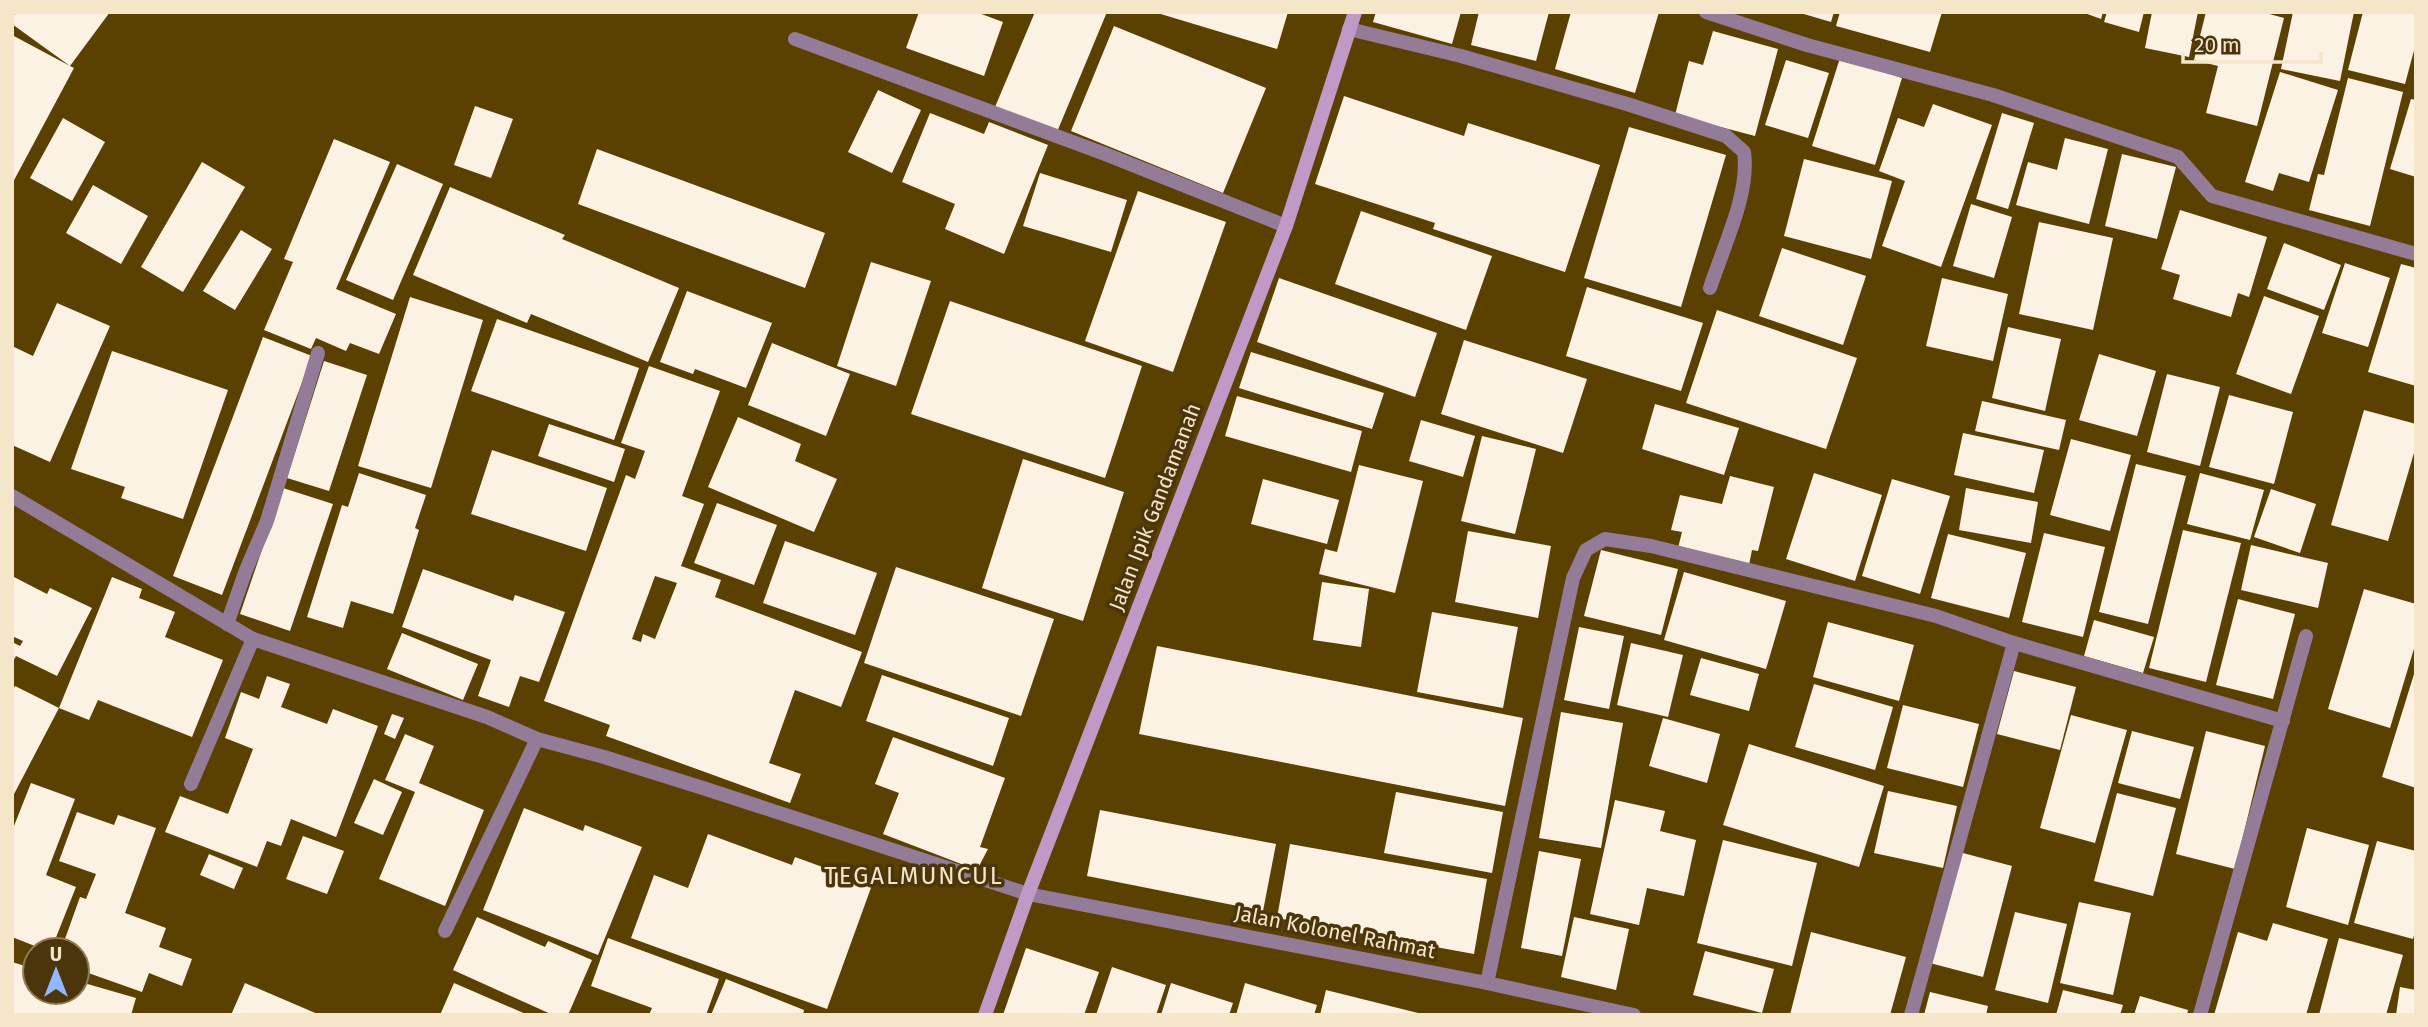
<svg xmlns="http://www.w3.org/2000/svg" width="2428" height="1027" viewBox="0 0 2428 1027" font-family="'Fira Sans',sans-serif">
<rect width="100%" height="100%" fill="#5a4001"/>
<!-- building -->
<g fill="#fbf2e3" fill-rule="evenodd">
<polygon points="16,12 110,12 70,66 74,68 12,184 12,35 70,66 12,24 12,18"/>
<polygon points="919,12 976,12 1003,22 984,76 906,48"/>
<polygon points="1035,12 1107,12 1057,132 995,107"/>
<polygon points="1154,12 1288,12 1277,49"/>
<polygon points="1376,12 1461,12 1452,44 1373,22"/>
<polygon points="1479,12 1549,12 1536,61 1471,45"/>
<polygon points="1571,12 1659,12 1635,93 1555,69"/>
<polygon points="1797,12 1834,12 1831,22"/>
<polygon points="1840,12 1942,12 1930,52 1836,26"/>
<polygon points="2082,12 2103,12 2101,19"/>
<polygon points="2107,12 2144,12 2139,32 2104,22"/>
<polygon points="2152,12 2198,12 2189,57 2145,48"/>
<polygon points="2206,12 2231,14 2232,12 2262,12 2284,18 2257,126 2206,113 2218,66 2194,60"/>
<polygon points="2293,12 2354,12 2340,81 2281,69"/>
<polygon points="2363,12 2416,12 2416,43 2405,84 2348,70"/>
<polygon points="1114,26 1266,88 1223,193 1071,131"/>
<polygon points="1713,31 1778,49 1755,136 1675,115 1689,61 1703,65"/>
<polygon points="1840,58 1902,78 1875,165 1812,146"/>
<polygon points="1786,60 1829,73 1808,138 1765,125"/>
<polygon points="2280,72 2338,90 2309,182 2279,173 2273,191 2245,182"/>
<polygon points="2348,78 2403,92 2370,226 2309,210 2318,174 2324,175"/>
<polygon points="878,90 921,110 892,173 848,152"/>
<polygon points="1344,96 1464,136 1468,123 1600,165 1565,272 1433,229 1435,223 1315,184"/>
<polygon points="2411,99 2416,100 2416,177 2390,169"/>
<polygon points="1933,104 1992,125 1941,267 1882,246 1905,181 1879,171 1898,118 1924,127"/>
<polygon points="475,106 513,119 491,178 454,165"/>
<polygon points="930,113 984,134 989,122 1048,145 1004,254 945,229 955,204 902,182"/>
<polygon points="2002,113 2034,123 2008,209 1976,199"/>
<polygon points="63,118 105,142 72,201 30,178"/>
<polygon points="1629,127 1726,155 1681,307 1584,278"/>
<polygon points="2065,138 2108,149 2089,224 2016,205 2028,162 2057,170"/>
<polygon points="334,139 390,162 336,289 396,314 379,354 350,343 346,351 316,338 311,349 264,330 293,262 284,259"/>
<polygon points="597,149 825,233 805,288 578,204"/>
<polygon points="2122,154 2176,167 2157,239 2105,226"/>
<polygon points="1804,159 1892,181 1871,259 1784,236"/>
<polygon points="202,162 245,187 183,292 141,267"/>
<polygon points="397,164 443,184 393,300 346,280"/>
<polygon points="1040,173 1127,200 1111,252 1023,226"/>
<polygon points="93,185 148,216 121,264 66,233"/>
<polygon points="450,187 565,235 562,239 679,288 648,362 531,314 527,323 413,275"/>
<polygon points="1138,191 1226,222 1173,372 1085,341"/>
<polygon points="1971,204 2012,217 1994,278 1953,266"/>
<polygon points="2180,210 2267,237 2249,297 2238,293 2231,317 2173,299 2180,275 2161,269"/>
<polygon points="1361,211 1492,256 1466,330 1335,284"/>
<polygon points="2039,222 2113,238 2093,330 2019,314"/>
<polygon points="241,230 272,249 235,310 203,291"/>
<polygon points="2284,243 2341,265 2324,310 2267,289"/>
<polygon points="1782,248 1866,276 1843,345 1759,316"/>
<polygon points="871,262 931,281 896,386 837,366"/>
<polygon points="2345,263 2390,278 2368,347 2322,333"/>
<polygon points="2401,264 2416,268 2416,386 2368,372"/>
<polygon points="1279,278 1437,333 1415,397 1257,342"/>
<polygon points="1942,278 2008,294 1993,361 1926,346"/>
<polygon points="1587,287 1703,323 1681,391 1566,356"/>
<polygon points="687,291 772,323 746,388 695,369 693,374 660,362"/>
<polygon points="2264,296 2319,316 2291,394 2236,374"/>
<polygon points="410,297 483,320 431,488 358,466"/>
<polygon points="950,301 1142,366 1105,478 911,414"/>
<polygon points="57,303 110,326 50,462 12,445 12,346 33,356"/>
<polygon points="1717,310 1857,358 1826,449 1686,403"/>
<polygon points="497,319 639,368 614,440 471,391"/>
<polygon points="2008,327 2061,339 2045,411 1992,398"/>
<polygon points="263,337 312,356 222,595 173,576"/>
<polygon points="1464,340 1587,379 1563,453 1441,414"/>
<polygon points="772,343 850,374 826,436 748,405"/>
<polygon points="112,351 228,390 183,519 121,498 125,487 71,469"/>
<polygon points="1251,352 1384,393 1372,429 1239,388"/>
<polygon points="2099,354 2156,371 2137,436 2079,420"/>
<polygon points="324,361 367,375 329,491 287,478"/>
<path d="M649,366L720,391L682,496L704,504L681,566L721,580L715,597L862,652L841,707L795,690L769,763L801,774L790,803L606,736L610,725L544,701L626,475L635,479L645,451L621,443ZM655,576L677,583L655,639L643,634L641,642L632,639Z"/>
<polygon points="2167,374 2220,387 2200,466 2147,452"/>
<polygon points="2229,395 2293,412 2274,484 2209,467"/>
<polygon points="1237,396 1362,431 1351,472 1225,436"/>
<polygon points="1982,401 2066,420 2059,450 1975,431"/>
<polygon points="1655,404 1739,428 1724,475 1642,449"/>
<polygon points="2364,410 2416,424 2416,446 2388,541 2331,525"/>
<polygon points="738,417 801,444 795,461 837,479 814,532 708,487"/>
<polygon points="1421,420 1475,436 1463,477 1409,461"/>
<polygon points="549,424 625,449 614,482 538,456"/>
<polygon points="1963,433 2044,450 2034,493 1954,475"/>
<polygon points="1482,436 1536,449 1515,534 1461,521"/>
<polygon points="2071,439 2131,455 2110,531 2050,515"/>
<polygon points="492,450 607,488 586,551 471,514"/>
<polygon points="1023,459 1124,492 1083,621 982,588"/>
<polygon points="2136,464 2186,476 2148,624 2099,612"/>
<polygon points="1359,465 1423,481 1395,593 1319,574 1325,549 1337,552"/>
<polygon points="359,473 426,495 415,528 419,530 393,614 351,601 343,628 307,617 342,505 348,507"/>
<polygon points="1814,473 1882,495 1855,581 1786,559"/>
<polygon points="2200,473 2264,490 2250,540 2187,524"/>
<polygon points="1730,476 1774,487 1758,551 1752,550 1749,565 1678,548 1682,532 1671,530 1680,495 1722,504"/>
<polygon points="1263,479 1339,500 1327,544 1251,524"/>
<polygon points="1892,479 1950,496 1920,594 1862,576"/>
<polygon points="283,488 333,504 290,631 240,614"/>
<polygon points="1966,488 2038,502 2031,543 1959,530"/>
<polygon points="2271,489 2316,504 2300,553 2254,537"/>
<polygon points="717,503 777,525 754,585 694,563"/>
<polygon points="2183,530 2241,543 2206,682 2149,668"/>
<polygon points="1468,531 1551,546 1538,618 1455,602"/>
<polygon points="2044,533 2105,547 2083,637 2022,622"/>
<polygon points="1948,534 2026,553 2009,618 1931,598"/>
<polygon points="785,541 877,573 855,635 763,603"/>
<polygon points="2251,545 2328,563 2318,608 2241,590"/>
<polygon points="1601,550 1678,569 1661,635 1584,616"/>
<polygon points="896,567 1054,619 1021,716 864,663"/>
<polygon points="423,569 513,601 515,595 565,612 539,682 520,676 509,707 478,696 491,660 402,627"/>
<polygon points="1684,572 1786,601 1766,669 1664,640"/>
<polygon points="12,576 47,594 50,588 92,608 57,676 16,656 12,663 12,642 20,646 23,641 12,636"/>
<polygon points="112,577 142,589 139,598 175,612 165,637 223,660 192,737 98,700 89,720 59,708"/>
<polygon points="1322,582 1369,589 1361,647 1313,640"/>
<polygon points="2364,589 2416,604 2416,642 2390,728 2328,709"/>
<polygon points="2238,599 2295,614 2273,699 2216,685"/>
<polygon points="1432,612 1518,627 1503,708 1417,692"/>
<polygon points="2094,620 2154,637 2143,673 2084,656"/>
<polygon points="1828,622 1914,645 1899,701 1813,677"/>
<polygon points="1579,627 1624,636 1609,709 1564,700"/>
<polygon points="402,633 478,664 463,700 387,669"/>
<polygon points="1631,643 1683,655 1668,717 1617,705"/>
<polygon points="1157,646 1523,718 1505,806 1139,734"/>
<polygon points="1701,658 1759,674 1749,711 1690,695"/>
<polygon points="2014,671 2076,687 2060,750 1997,734"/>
<polygon points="2415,671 2416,671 2416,788 2382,777"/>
<polygon points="882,675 1009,718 993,766 866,721"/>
<polygon points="267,676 290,684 281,707 327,724 333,709 378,726 336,837 291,819 281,846 267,841 257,867 165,832 180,796 228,814 253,749 225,738 241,692 259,699"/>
<polygon points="1814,684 1893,707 1875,770 1795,747"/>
<polygon points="15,686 59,708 12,798 12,691"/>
<polygon points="1903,705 1979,724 1963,787 1887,768"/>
<polygon points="1561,712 1623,723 1601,848 1539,838"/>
<polygon points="392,714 404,718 395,739 384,734"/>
<polygon points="2071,715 2127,730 2095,843 2040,828"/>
<polygon points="1663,718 1720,734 1707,783 1649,766"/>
<polygon points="2132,731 2194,747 2180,799 2118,783"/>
<polygon points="2206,731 2265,746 2235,869 2176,854"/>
<polygon points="405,734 434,746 419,783 484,810 445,906 379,879 415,792 385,780"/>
<polygon points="893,737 1005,778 980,847 988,849 977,870 883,834 899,793 875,784"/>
<polygon points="1749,744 1884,786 1859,867 1723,825"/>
<polygon points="374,779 402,792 383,835 354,823"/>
<polygon points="31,783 75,799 46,875 76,887 51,950 45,950 12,937 12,831"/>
<polygon points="1888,791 1957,806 1943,868 1874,853"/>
<polygon points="1396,792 1503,812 1492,873 1384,853"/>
<polygon points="2117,793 2176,808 2153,896 2094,881"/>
<polygon points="1615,800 1665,811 1660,831 1696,840 1684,896 1647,888 1639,925 1590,914"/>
<polygon points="524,808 583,831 585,825 642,847 598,955 483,910"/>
<polygon points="1100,810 1276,844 1263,911 1087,876"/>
<polygon points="77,812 114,825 118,815 156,828 125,913 166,928 159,947 192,959 182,986 149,973 142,992 77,969 77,950 61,950 80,897 86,899 96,874 59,861"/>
<polygon points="2307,828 2369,845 2348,925 2286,907"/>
<polygon points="708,834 792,865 795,857 872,885 827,1009 631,938 654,875 688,888"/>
<polygon points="303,836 344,851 327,894 286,879"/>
<polygon points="1723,840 1817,863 1792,966 1697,943"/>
<polygon points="2377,841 2416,851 2416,927 2413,939 2354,923"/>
<polygon points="1290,844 1487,879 1474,954 1277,918"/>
<polygon points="1539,851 1581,859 1562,956 1521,948"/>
<polygon points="1959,852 2012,866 1983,977 1930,963"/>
<polygon points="209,854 243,868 234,889 200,875"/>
<polygon points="2079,902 2131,913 2113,995 2060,983"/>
<polygon points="2015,912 2067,924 2048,1003 1995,990"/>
<polygon points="477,917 545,947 548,941 592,960 568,1015 553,1015 453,970"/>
<polygon points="1574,917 1629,929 1616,990 1561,977"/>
<polygon points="2273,923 2328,939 2306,1015 2214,1015 2238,932 2267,941"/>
<polygon points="1811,932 1906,957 1890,1015 1790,1015"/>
<polygon points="608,938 719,979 706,1015 649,1015 652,1008 591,986"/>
<polygon points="2339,938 2403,955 2386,1015 2319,1015"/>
<polygon points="1026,948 1099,972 1084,1015 1003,1015"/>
<polygon points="1705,951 1774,969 1762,1013 1693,995"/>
<polygon points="12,962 35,969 35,992 77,992 77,981 136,998 131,1015 12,1015"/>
<polygon points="1112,967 1166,985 1156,1015 1096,1015"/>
<polygon points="726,979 804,1010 803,1015 711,1015"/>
<polygon points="245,983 320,1015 231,1015"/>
<polygon points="454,983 528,1015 440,1015"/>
<polygon points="1171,983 1233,1003 1229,1015 1161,1015"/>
<polygon points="1245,983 1317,1005 1314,1015 1236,1015"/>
<polygon points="2400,987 2416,990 2416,1015 2396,1015"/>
<polygon points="1326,990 1422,1014 1422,1015 1320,1015"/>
<polygon points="2063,990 2123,1005 2120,1015 2056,1015"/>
<polygon points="1930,992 1988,1006 1986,1015 1924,1015"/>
<polygon points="2140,996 2188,1010 2187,1015 2134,1015"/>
</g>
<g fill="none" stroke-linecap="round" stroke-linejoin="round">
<!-- street -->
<g stroke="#947c98" stroke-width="14">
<polyline points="1706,12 1807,45 1993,95 2178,157 2212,196 2416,254"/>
<path d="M1349,29L1461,56L1627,104L1726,136L1744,152C1750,194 1723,247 1710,288"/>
<polyline points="795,39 1105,154 1286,226"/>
<polyline points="12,496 253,639 487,717 537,739 604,757 706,789 1028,894 1487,983 1634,1015"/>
<polyline points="227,624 246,570 267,521 318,353"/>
<polyline points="191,784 253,639"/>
<polyline points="445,931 537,739"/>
<polyline points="1487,983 1573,578 1586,550 1605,539 1651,546 1936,616 2014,643 2283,721"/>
<polyline points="1911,1015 2014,643"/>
<polyline points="2200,1015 2306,636"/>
</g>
<!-- secondary -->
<polyline stroke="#c099c6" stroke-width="14" points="985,1015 1028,894 1286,226 1355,12"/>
</g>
<g text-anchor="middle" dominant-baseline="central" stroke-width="7" stroke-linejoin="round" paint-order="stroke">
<!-- street labels -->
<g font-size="21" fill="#f5e6ca" stroke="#4b360c">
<text transform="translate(1155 507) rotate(-69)">Jalan Ipik Gandamanah</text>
<text transform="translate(1335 932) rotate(11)">Jalan Kolonel Rahmat</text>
</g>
<!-- quarter labels -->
<g font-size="24" letter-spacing="2" fill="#f5e6ca" stroke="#4b360c">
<text x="914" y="876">TEGALMUNCUL</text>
</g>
</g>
<!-- border -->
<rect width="2428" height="1027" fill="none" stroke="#f5e6ca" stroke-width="28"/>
<!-- north arrow -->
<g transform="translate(56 971)"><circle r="33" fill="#4b360c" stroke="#8f7c58" stroke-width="2"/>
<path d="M0-5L12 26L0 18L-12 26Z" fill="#91b8fd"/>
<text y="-10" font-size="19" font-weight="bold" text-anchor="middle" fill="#f5e6ca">U</text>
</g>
<!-- scale -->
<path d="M2183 52v10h138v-10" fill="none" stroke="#f5e6ca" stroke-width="3.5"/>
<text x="2194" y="52" font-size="21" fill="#f5e6ca" stroke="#4b360c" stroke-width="5" paint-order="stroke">20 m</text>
</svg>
